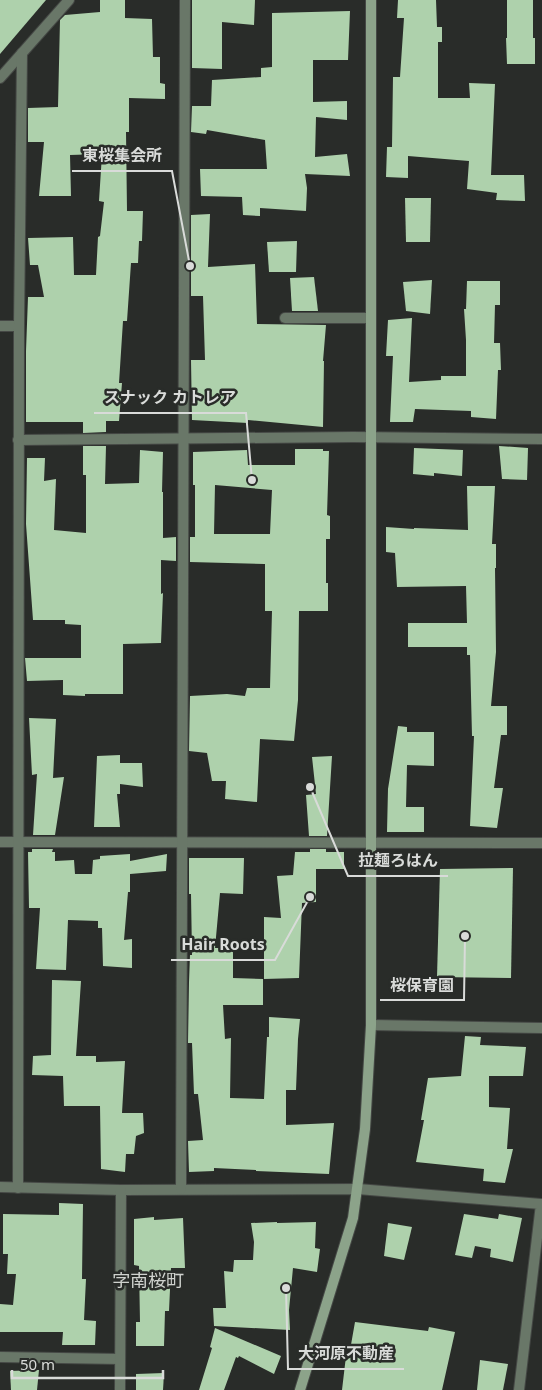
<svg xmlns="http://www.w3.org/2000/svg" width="542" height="1390" viewBox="0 0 542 1390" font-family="'Noto Sans','Noto Sans JP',sans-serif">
<rect width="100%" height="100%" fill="#292c29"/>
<!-- building -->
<g fill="#aed1ac" fill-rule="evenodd">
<polygon points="0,0 46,0 0,54"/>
<polygon points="100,0 125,0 125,18 152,19 153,57 160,57 160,83 165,84 165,99 129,98 129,132 126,132 127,211 143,211 142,241 139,241 138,263 131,263 127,321 123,321 119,383 122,383 119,421 106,421 106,432 83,433 83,422 26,422 26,351 28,297 44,297 38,265 30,265 28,238 73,237 74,275 96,275 98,237 100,236 104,202 99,201 102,154 70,155 71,196 39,196 44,142 28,142 28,108 58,107 60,20 65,15 100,12"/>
<polygon points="192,0 255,0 254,25 222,22 222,69 192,68"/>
<polygon points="398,0 436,0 437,27 442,27 442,42 438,42 438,98 470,98 469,83 495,84 491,175 524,175 525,201 496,200 497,193 467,189 469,161 408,156 408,178 386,177 387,147 392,147 393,77 400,77 404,18 397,18"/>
<polygon points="507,0 533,0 533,38 535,38 535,64 507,64 506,38 507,38"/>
<polygon points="350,11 348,60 313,60 313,102 347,101 347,120 316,117 315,157 347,154 350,176 305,174 307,188 306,211 260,208 260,216 243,215 242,197 201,196 200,169 267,169 265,140 207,130 206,134 191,132 192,106 211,106 212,80 261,77 261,68 272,67 272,13"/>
<polygon points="405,198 431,198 430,242 406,242"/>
<polygon points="210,214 208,267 255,264 257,324 326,325 323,361 324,361 323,427 248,420 248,423 192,420 191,360 205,360 203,296 191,296 191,215"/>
<polygon points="297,241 296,272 269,272 267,242"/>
<polygon points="314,277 318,311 292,311 290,278"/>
<polygon points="432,280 430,314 406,311 403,282"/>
<polygon points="467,281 500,281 500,305 495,305 494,343 500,343 501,370 498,370 496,419 471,417 471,411 415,409 413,422 390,422 393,356 386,356 388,320 412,318 409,382 441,380 441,376 466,376 466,340 464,309 466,309"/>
<polygon points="83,446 106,446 105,484 139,483 140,450 163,452 162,492 163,492 163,538 176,537 176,561 161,560 161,594 163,593 161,643 123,644 123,694 85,694 85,696 63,695 63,680 27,681 25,658 81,658 81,625 65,624 65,620 33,620 26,524 27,458 45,458 44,481 56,479 54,530 86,533 86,475 83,475"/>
<polygon points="499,446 528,448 527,480 502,479"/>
<polygon points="414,448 463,450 462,476 434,473 434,476 413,474"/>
<path d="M295,449H323V451H329L327,515L330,516V539H326V583H328V611H299L298,700L294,741L260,739L257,802L225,799L226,781H212L207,753L189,751L190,696L227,694L245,696L247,688H270L272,611H265V564L190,562V537H195V485H193V452L247,450L248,465H295ZM215,485L272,490L270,534H214Z"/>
<polygon points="467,486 495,486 492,544 496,544 496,568 495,568 496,652 491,706 507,706 507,735 501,735 494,788 503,788 497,828 470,826 474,736 472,736 470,655 467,655 467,647 408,647 408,623 467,623 466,586 397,587 395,553 386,552 386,527 414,529 414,528 468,530"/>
<polygon points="29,718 56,719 53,778 64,777 55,835 33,835 37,774 32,775"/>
<polygon points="398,726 407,727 407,732 434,732 434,766 407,765 406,807 424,807 424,832 387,832 388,789"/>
<polygon points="120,755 120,763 142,763 143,787 120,784 120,794 117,794 120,827 94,827 97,756"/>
<polygon points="332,756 327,836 309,836 306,795 316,794 312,757"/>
<polygon points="32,849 53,849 52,852 55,852 55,861 74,860 75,874 92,874 93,860 100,859 100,856 130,854 130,861 167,854 166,871 130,874 130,892 128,892 124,940 132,939 132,968 103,966 102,928 98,928 98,921 68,920 66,970 36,969 40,908 29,908 28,852 32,852"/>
<polygon points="310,849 326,849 326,852 344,852 344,869 316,869 316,902 302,903 299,978 264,979 264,917 281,918 277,876 293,875 295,852 310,852"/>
<polygon points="189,858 244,858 243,894 220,893 215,948 233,948 233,978 263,979 263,1005 223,1005 225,1039 231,1038 230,1098 264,1099 267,1037 269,1037 269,1017 300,1019 298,1039 296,1090 286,1090 286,1125 334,1123 329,1174 256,1171 256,1170 214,1168 214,1171 189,1172 188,1141 203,1140 198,1094 194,1094 192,1043 188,1043 189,982 190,955 192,955 191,894 189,894"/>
<polygon points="513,868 511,978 437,977 440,869"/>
<polygon points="52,980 81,981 76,1056 96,1056 96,1062 125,1061 122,1113 143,1113 144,1133 136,1136 134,1154 126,1154 125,1172 101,1169 100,1106 64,1106 63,1076 32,1075 33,1056 51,1055"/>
<polygon points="465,1036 481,1037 480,1045 526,1047 523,1076 489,1076 489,1107 510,1108 507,1149 513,1149 505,1183 483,1181 484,1169 416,1162 424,1120 421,1120 428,1078 461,1076"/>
<polygon points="59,1203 83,1204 82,1279 86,1279 84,1320 96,1321 95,1345 62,1345 63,1332 0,1332 0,1304 13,1305 16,1274 7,1274 8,1254 3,1254 3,1214 59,1215"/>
<polygon points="464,1214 498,1219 499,1214 522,1218 513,1262 490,1257 491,1249 475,1246 472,1258 455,1255"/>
<polygon points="154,1217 154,1220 183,1218 185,1268 171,1268 169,1311 165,1311 164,1346 136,1346 136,1322 140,1322 139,1266 134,1265 134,1219"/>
<polygon points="277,1222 277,1223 316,1222 315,1248 320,1249 317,1272 293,1268 289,1310 290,1330 214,1326 213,1308 226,1308 224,1271 233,1272 234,1260 253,1260 254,1242 251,1223"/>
<polygon points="388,1223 412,1227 404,1260 384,1256"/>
<polygon points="355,1322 428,1331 429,1327 455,1332 442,1390 342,1390 346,1356 349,1356"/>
<polygon points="215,1328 281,1356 274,1374 239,1356 238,1358 236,1357 224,1390 199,1390 212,1348 210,1347"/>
<polygon points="480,1360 508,1364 503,1390 477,1390"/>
<polygon points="39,1370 37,1390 11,1390 10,1371"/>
<polygon points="164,1373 163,1390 136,1390 136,1374"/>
</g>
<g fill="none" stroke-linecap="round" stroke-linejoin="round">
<defs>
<g id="street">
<polyline points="0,78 69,0"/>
<polyline points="285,318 371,318"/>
<polyline points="0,326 19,326"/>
<polyline points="18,440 353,437 542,439"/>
<polyline points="0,842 542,843"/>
<polyline points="371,1025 542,1028"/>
<polyline points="0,1187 121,1190 358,1189 541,1204 519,1390"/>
<polyline points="18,1188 19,326 22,53"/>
<polyline points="181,1189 185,0"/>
<polyline points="0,1357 120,1359"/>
<polyline points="120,1390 121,1190"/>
</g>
<polyline id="secondary" points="300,1390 353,1218 365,1129 371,1025 371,0"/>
</defs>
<!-- street casing -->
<use href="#street" stroke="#454845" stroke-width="12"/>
<!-- secondary casing -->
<use href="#secondary" stroke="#454845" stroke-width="12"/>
<!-- street -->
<use href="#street" stroke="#697768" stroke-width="10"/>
<!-- secondary -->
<use href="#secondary" stroke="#8ca38a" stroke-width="10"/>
</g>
<g text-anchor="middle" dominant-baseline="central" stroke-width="5" stroke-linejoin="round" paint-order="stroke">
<!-- quarter labels -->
<g font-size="18" fill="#cfd2ce" stroke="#292c29">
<text x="148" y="1280">字南桜町</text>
</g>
</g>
<!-- callouts -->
<path fill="none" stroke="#d9dbd9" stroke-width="2" d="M190 266L172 171H72M252 480L246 413H94M310 787L348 876H448M310 897L275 960H171M465 936L464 1000H380M286 1288L288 1369H404"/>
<g fill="#d9dbd9" stroke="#292c29" stroke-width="2">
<circle cx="190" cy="266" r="5"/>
<circle cx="252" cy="480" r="5"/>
<circle cx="310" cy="787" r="5"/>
<circle cx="310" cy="897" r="5"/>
<circle cx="465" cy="936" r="5"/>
<circle cx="286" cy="1288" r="5"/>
</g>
<g font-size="16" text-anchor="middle" font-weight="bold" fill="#d9dbd9" stroke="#292c29" stroke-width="5" stroke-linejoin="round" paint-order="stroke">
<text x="122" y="161">東桜集会所</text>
<text x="170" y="403">スナック カトレア</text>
<text x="398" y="866">拉麺ろはん</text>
<text x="223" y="950">Hair Roots</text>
<text x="422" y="991">桜保育園</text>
<text x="346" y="1359">大河原不動産</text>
</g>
<!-- scale -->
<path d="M12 1370v8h151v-8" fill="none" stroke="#d9dbd9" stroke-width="2.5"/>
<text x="20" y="1370" font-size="15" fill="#d9dbd9" stroke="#292c29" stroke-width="4" paint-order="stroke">50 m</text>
</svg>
